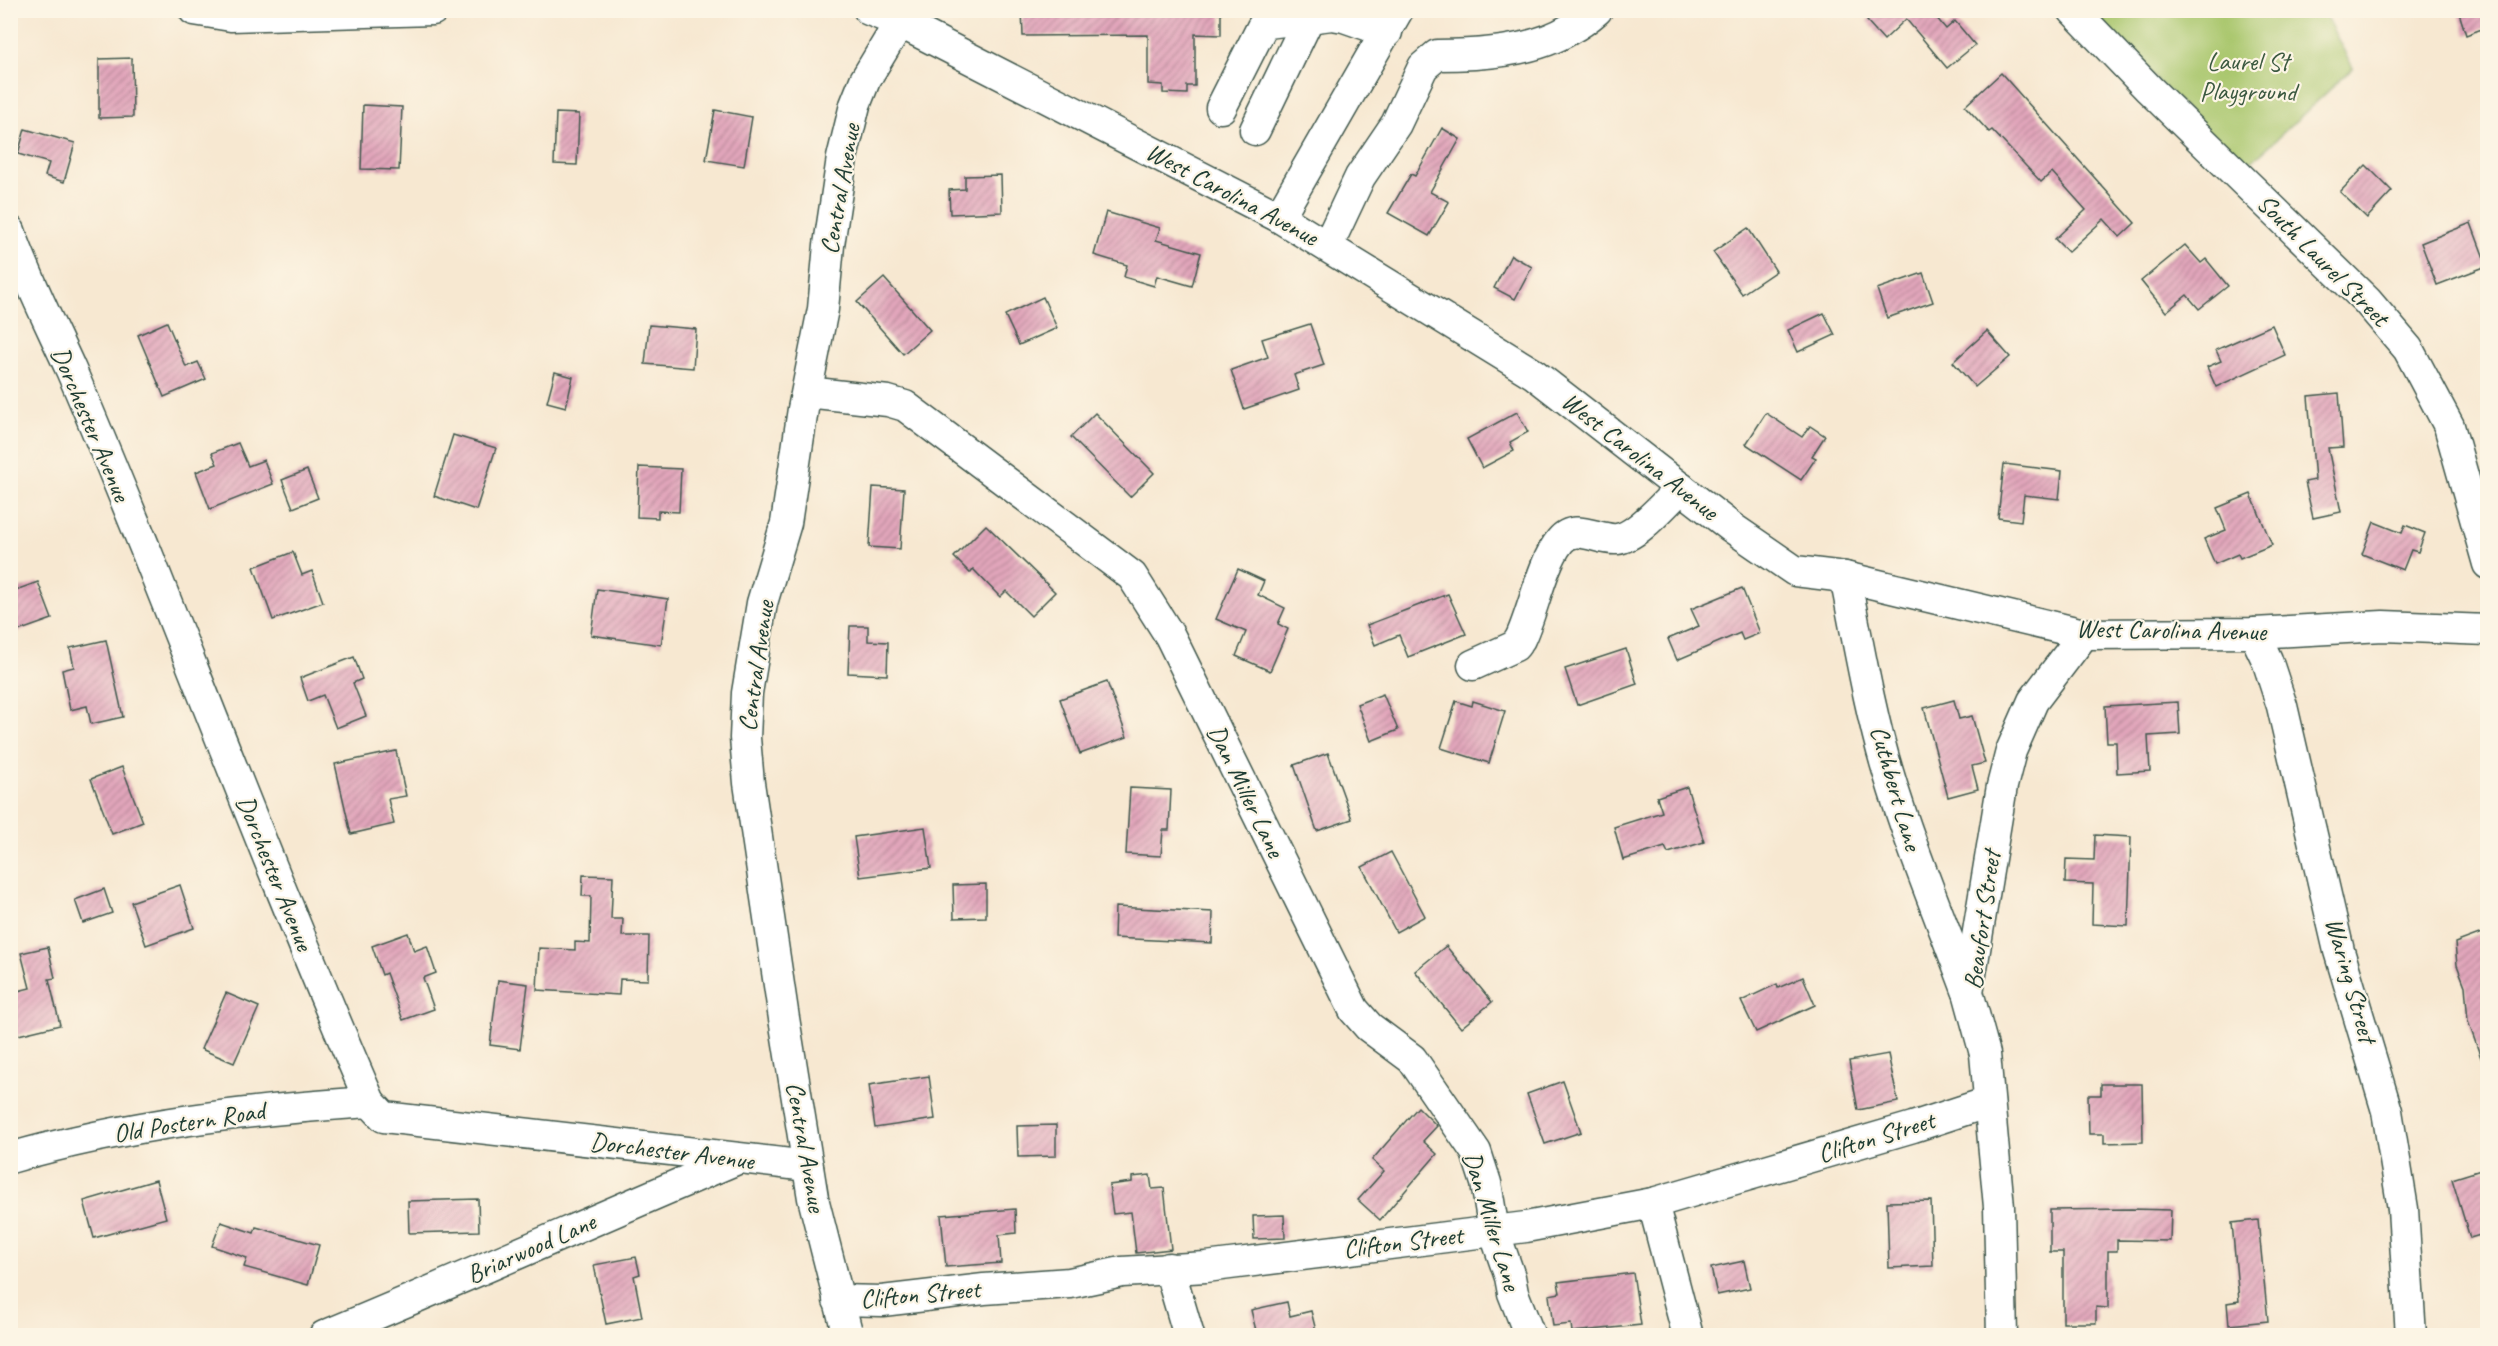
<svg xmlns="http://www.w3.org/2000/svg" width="2498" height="1346" viewBox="0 0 2498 1346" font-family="Caveat,sans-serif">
<defs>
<pattern id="building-hatch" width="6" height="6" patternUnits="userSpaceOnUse" patternTransform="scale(1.5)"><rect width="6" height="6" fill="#e2a6bb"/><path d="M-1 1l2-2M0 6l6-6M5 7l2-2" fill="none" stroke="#b78899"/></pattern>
</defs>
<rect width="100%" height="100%" fill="#fcf5e5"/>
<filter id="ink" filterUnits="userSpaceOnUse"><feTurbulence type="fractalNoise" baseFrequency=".0167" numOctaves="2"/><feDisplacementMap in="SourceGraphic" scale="12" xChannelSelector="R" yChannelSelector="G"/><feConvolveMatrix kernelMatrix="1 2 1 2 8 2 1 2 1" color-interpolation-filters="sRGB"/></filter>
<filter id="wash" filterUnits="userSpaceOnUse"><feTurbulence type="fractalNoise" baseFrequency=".008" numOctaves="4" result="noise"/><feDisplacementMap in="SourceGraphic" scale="24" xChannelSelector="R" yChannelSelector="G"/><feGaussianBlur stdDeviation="1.35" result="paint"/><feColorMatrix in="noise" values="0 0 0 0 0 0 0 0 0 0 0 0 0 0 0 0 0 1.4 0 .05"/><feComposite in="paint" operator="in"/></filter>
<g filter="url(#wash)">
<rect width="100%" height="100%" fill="#f7e8d1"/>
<!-- park -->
<polygon fill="#aac76e" stroke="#648251" stroke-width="1.5" points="2090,11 2323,11 2353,68 2244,169"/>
<g id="blocks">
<!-- building -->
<g fill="url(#building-hatch)">
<polygon points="1022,10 1195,10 1195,13 1221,13 1221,35 1195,34 1195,86 1187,86 1187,94 1163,93 1163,85 1148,84 1148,35 1023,36"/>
<polygon points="1878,10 1930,10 1946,29 1955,21 1975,45 1947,68 1906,19 1884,40 1867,21"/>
<polygon points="2458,10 2487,10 2487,27 2466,35"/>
<polygon points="132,58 133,117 99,118 99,59"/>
<polygon points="2001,73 2135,223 2120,237 2104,219 2068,252 2055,239 2086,210 2052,172 2041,182 1992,130 1989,132 1965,106"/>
<polygon points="363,105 402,107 399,170 361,169"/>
<polygon points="715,110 752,117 744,166 706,160"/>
<polygon points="556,113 579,114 577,165 554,164"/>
<polygon points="1442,128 1460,139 1430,192 1449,202 1429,236 1388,213 1411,174 1415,176"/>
<polygon points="25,129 75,143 64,182 45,176 49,163 18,154"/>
<polygon points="2366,165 2392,191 2367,218 2340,192"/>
<polygon points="1001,175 1002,212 950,214 949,190 965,189 965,176"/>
<polygon points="1106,212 1160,228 1156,240 1201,253 1192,286 1157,276 1154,286 1124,277 1127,265 1094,255"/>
<polygon points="2471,223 2487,266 2437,285 2421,243"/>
<polygon points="1748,228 1776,271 1742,294 1713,252"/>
<polygon points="2185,245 2201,263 2206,259 2228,286 2199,309 2187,295 2166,312 2141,281"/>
<polygon points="1511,255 1532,267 1515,299 1494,288"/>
<polygon points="1923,273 1933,302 1887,318 1877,289"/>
<polygon points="884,278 930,330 903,354 857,302"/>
<polygon points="1043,297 1057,328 1019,345 1005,315"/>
<polygon points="1824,313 1835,335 1798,352 1788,330"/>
<polygon points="167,322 186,367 198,362 206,379 164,397 138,335"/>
<polygon points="1310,324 1324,365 1294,375 1299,390 1244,409 1231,370 1268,357 1262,339"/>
<polygon points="649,325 696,329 693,368 645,364"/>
<polygon points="2272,325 2285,355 2216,387 2207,367 2221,361 2216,350"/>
<polygon points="1987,331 2010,357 1975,387 1953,362"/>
<polygon points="555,372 573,377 566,407 547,402"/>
<polygon points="2339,393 2343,447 2328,448 2341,512 2313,518 2305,482 2315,480 2308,396"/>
<polygon points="1517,412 1528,432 1510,442 1514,451 1482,468 1467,439"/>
<polygon points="1095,413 1154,473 1130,497 1071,437"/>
<polygon points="1766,413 1802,437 1810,426 1825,436 1812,456 1816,458 1801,480 1746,444"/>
<polygon points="453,435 496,448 476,510 434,496"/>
<polygon points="238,443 248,466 264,460 273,484 210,509 196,472 217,464 212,453"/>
<polygon points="2004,464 2062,471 2059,499 2024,495 2021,521 1998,518"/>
<polygon points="639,467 681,469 679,512 658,511 658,518 637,517"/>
<polygon points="307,470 318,498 293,508 282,480"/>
<polygon points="873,487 904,489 900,549 869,547"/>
<polygon points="2251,494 2272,545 2240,558 2238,554 2215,564 2204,539 2226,530 2217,508"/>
<polygon points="2374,522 2402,533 2405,525 2425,533 2418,552 2411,550 2403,570 2362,554"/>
<polygon points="986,525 1055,592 1031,616 1006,591 1000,597 973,569 970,573 954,557"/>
<polygon points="293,552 302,575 312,571 323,602 273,620 254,567"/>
<polygon points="1238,569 1264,581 1258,595 1285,608 1278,624 1288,629 1270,671 1236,656 1246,632 1216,619"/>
<polygon points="38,582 52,619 10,634 10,592"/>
<polygon points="1742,588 1760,633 1743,640 1740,633 1677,660 1668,639 1699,626 1691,609"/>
<polygon points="597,589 668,599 661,645 591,635"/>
<polygon points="1448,594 1466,634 1408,657 1399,635 1375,645 1367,625"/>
<polygon points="850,626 868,626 868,641 888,642 887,675 848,673"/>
<polygon points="106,640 123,717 91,724 87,706 70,710 62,670 74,667 70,648"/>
<polygon points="1626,649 1637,684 1577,705 1565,669"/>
<polygon points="354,657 362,679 353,683 366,716 336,728 323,695 308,701 300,678"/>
<polygon points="1107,682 1127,737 1080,754 1060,699"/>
<polygon points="1383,694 1398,730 1371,741 1357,704"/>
<polygon points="1954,700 1959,719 1972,716 1985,763 1972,766 1978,789 1948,797 1924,708"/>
<polygon points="1456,701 1472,706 1473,701 1505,711 1489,763 1441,748"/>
<polygon points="2178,702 2180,734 2148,736 2150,771 2117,773 2116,742 2107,742 2105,706"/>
<polygon points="396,751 406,796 388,799 394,824 351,834 335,764"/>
<polygon points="1328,753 1352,819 1317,831 1294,765"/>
<polygon points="122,767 143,822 112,834 91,779"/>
<polygon points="1687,787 1704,842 1668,853 1665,847 1623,860 1614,827 1662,812 1657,797"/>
<polygon points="1130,788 1171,790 1169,830 1163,830 1161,856 1126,854"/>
<polygon points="925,827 931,868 860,877 854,837"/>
<polygon points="2095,835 2131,837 2128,926 2092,924 2093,884 2065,883 2066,859 2094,860"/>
<polygon points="1391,852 1425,916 1396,932 1362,867"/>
<polygon points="583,875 613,876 611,919 623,919 622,936 649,936 648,980 620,979 619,995 537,990 539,948 575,950 575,942 590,943 591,896 582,896"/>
<polygon points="986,884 986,917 954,918 953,885"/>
<polygon points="180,885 194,928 146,945 131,902"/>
<polygon points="104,889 112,913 83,923 75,900"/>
<polygon points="1115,907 1213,912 1212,943 1114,938"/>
<polygon points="2487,931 2487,1069 2485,1069 2468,1021 2465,986 2457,965 2455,943"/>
<polygon points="408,933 414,951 427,946 436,973 423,978 434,1009 403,1020 386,973 382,975 372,946"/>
<polygon points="1446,946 1492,1002 1461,1028 1415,971"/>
<polygon points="48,947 55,978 49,979 60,1025 10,1037 10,993 30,988 21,953"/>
<polygon points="1803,977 1815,1005 1756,1032 1741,1001 1777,984 1778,988"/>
<polygon points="498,980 528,984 520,1049 490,1045"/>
<polygon points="226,993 259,1007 234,1063 201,1049"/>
<polygon points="1888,1054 1898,1102 1858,1110 1849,1061"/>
<polygon points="929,1076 935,1119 875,1128 869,1085"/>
<polygon points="1563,1081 1581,1132 1545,1144 1527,1094"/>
<polygon points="2101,1084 2142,1084 2143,1142 2104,1143 2104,1134 2089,1134 2088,1095 2101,1095"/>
<polygon points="1418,1107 1437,1126 1423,1141 1437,1154 1380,1220 1358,1200 1384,1171 1372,1160"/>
<polygon points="1056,1125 1056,1156 1018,1157 1017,1126"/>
<polygon points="2487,1168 2487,1233 2470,1238 2452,1179"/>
<polygon points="1150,1175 1152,1189 1164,1188 1171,1249 1136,1253 1131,1212 1113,1214 1109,1185 1132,1182 1132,1177"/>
<polygon points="156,1180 166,1218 94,1238 84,1201"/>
<polygon points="478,1199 479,1231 409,1233 408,1201"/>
<polygon points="1931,1201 1933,1266 1889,1268 1887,1202"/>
<polygon points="1015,1209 1016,1233 999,1235 1001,1263 946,1267 941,1215"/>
<polygon points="2131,1209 2171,1210 2170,1241 2117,1240 2117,1251 2108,1251 2108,1308 2096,1307 2096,1323 2063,1323 2063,1252 2050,1252 2050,1210"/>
<polygon points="1284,1215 1285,1238 1254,1239 1253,1216"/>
<polygon points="2258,1220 2268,1321 2229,1325 2227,1303 2239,1301 2232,1223"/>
<polygon points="221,1222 254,1233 256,1227 319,1245 308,1285 244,1267 247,1258 212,1246"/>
<polygon points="636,1257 640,1274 634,1276 642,1317 606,1324 594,1265"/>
<polygon points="1744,1261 1750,1288 1717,1295 1711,1268"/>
<polygon points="1633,1273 1641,1325 1572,1332 1571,1324 1553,1326 1549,1295 1560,1293 1558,1282"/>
<polygon points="1287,1302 1290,1316 1311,1311 1317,1335 1257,1335 1251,1310"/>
</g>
</g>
</g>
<g filter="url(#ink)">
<use href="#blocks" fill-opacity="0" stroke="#3f574c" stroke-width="1.5"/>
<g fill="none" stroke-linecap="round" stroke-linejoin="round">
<defs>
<g id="minor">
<polyline points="194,10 231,16 433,10"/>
<polyline points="869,10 899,22 1277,216 1534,374 1731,527 1795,571 1845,577 2084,634 2254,633 2383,626 2488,630"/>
<polyline points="2073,10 2149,89 2367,301 2408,349 2449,426 2488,564"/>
<polyline points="1221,108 1262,27 1268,23 1332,15 1344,17 1387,32"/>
<polyline points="1255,130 1309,18"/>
<polyline points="1279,217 1398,10"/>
<path d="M10,231C27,279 50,324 71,370C97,430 122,492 147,553C220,736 291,920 370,1102L384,1117L808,1166"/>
<path d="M1328,245L1360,177L1396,124L1423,67L1437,55C1479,55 1534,52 1570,29C1580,24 1589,17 1597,10"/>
<polyline points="807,392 888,401 905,406 1132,576 1170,636 1354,1010 1369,1027 1412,1059 1476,1152 1486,1183 1494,1231 1510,1277 1513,1293 1530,1336"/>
<path d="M1845,577C1858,641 1869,709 1888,772C1910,846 1940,917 1967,990"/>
<polyline points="2254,633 2267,660 2282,706 2339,951 2387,1111 2403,1209 2411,1336"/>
<path d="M1473,665L1515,646L1520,639C1533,612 1542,563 1560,541C1575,522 1598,541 1617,539C1637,537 1666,502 1681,488"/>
<path d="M10,1158C128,1124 248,1110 370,1102"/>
<polyline points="1653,1203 1688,1336"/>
<polyline points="1169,1268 1189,1336"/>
<polyline points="838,1300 882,1301 984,1289 1070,1283 1122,1272 1206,1267 1526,1227 1653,1203 1913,1127 1989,1102"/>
<path d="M324,1336C462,1279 598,1218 735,1160"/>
<polyline points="848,1336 813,1198 783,1012 749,783 745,738 747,693 762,603 786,523 803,409 823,309 829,245 842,158 855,105 865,80 907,10"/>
<polyline points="2002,1336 1999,1207 1985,1054 1968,992 2002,786 2011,751 2033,701 2084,634"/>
</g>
</defs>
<!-- minor casing -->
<use href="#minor" stroke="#3f574c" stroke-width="33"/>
<!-- minor -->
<use href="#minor" stroke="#fff" stroke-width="30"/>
</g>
</g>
<g text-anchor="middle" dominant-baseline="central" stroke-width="4.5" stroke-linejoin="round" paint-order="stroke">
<!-- park labels -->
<g font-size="26" fill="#3b5940" stroke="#fcf5e5">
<text x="2248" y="61">Laurel St<tspan x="2248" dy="30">Playground</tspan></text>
</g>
<!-- street labels -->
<g font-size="26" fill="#1f3d34" stroke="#fcf5e5">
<text transform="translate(840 189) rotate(-80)">Central Avenue</text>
<text transform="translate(1232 194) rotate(28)">West Carolina Avenue</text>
<text transform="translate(2323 260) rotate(45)">South Laurel Street</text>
<text transform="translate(91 424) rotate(67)">Dorchester Avenue</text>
<text transform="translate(1640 456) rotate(38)">West Carolina Avenue</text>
<text transform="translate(2171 630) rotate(1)">West Carolina Avenue</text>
<text transform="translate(756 666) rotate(-82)">Central Avenue</text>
<text transform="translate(1896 788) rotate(74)">Cuthbert Lane</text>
<text transform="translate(1246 791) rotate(64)">Dan Miller Lane</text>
<text transform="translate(275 873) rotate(68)">Dorchester Avenue</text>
<text transform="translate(1982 920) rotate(-82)">Beaufort Street</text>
<text transform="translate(2351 980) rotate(74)">Waring Street</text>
<text transform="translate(189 1122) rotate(-9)">Old Postern Road</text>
<text transform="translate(1876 1137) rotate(-17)">Clifton Street</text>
<text transform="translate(806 1147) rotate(80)">Central Avenue</text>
<text transform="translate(672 1151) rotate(7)">Dorchester Avenue</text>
<text transform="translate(1492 1221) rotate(73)">Dan Miller Lane</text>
<text transform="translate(1403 1242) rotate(-7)">Clifton Street</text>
<text transform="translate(531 1248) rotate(-24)">Briarwood Lane</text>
<text transform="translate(920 1294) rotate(-5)">Clifton Street</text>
</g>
</g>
<!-- margin -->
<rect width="2498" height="1346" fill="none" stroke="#fcf5e5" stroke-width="36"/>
</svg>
